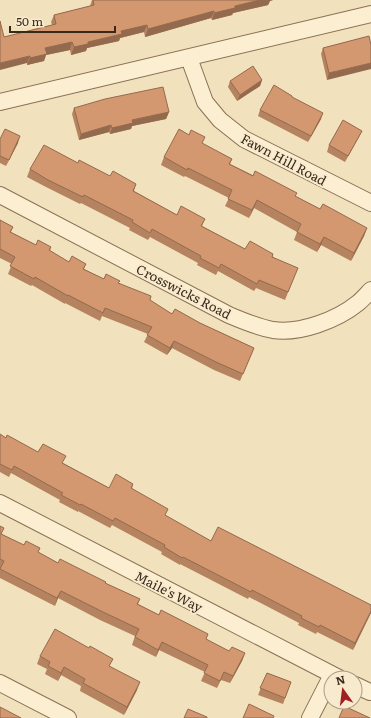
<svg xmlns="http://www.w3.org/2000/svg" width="371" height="718" viewBox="0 0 371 718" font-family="Literata,serif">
<rect width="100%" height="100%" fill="#f2e1bd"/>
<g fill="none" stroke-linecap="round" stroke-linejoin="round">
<defs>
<g id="minor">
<polyline points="189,58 205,102 220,120 244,139 371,203"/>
<polyline points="0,102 371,14"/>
<path d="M0,195L229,315C243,321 257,327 273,330C300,334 337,320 358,303C363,299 367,294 371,290"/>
<polyline points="0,503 339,678"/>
<polyline points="0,683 68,718"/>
<polyline points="355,685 370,692"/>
<polyline points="310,718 332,675"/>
</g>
</defs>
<!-- minor casing -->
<use href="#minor" stroke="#8b7155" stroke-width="18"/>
<!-- minor -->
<use href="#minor" stroke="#fceed1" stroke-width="16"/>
</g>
<!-- wall -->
<g fill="#b5835f">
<polygon points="92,0 273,0 270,1 268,5 233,13 232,15 212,20 211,18 145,37 144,32 120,38 119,41 87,48 86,51 71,55 70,50 46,55 44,61 27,65 27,63 4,37 52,25 51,22 54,15 90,6"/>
<polygon points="369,36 327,80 321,54 323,48"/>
<polygon points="262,80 260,86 237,101 228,87 230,81"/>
<polygon points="292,97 321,119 308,142 258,116 260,110"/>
<polygon points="74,108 169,112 166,119 132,126 131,129 110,134 109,132 79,140 72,114"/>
<polygon points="362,131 359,137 345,162 327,152 329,145"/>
<polygon points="189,135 202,144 232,159 230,164 295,196 320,209 367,228 364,236 351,261 321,245 317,252 294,240 297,232 254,208 249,218 225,206 229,198 185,176 184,177 161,165 164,157"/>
<polygon points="0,139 18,143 6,166 0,163"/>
<polygon points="78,163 110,176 136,184 134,191 177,215 205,219 202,226 245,249 273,254 273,257 295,275 285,300 256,288 254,291 218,271 216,275 197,265 198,263 150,237 148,240 129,230 130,228 81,203 80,204 46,187 27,177 30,169"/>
<polygon points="0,220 13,227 11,232 36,245 51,247 50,251 69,262 86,264 84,269 104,279 119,283 172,314 200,323 254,348 240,381 214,370 172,348 167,355 144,342 148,334 102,316 100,321 65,303 65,304 32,285 31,286 8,274 12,264 0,258"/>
<polygon points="0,434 6,438 38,452 63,463 109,488 133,484 132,489 166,516 211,541 371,605 353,650 317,632 316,634 298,625 299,623 249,597 248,599 180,564 180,565 161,554 162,552 112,525 110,528 78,511 78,512 59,502 60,500 11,473 9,477 0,472"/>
<polygon points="0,526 4,528 1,534 24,545 40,548 38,552 58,563 105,583 140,599 138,604 229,651 245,653 242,661 230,683 221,680 217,688 201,681 205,672 159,650 156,657 132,645 135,636 100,620 58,598 55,606 0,578"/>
<polygon points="40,656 110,666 137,690 124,715 80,691 81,686 61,675 58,681 45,674 47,669 37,664"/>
<polygon points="267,673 291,682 283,704 258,695"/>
</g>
<!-- shaded-wall -->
<g fill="#946a4e">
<polygon points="260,0 273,0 270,1 268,5 233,13 232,15 212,20 214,13 235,6"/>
<polygon points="214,11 211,18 145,37 148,29"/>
<polygon points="147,25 144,32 120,38 119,41 87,48 86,51 71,55 74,47 88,42 121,31"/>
<polygon points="72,42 70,50 46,55 44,61 27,65 30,58 45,48"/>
<polygon points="30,56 27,63 0,70 0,63"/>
<polygon points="371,63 371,69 327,80 329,73"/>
<polygon points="262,80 260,86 237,101 240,95"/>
<polygon points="169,112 166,119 132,126 131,129 110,134 112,128 132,120"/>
<polygon points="323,113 321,119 308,142 311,136"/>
<polygon points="111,125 109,132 79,140 81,134"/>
<polygon points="20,136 18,143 6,166 9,160"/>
<polygon points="257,200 254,208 249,218 252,210"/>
<polygon points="367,228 364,236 351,261 354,253"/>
<polygon points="324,237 321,245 317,252 320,244"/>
<polygon points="174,341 172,348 167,355 170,348"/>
<polygon points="61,591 58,598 55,606 57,598"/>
<polygon points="371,611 371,613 353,650 355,643"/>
<polygon points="162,642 159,650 156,657 158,650"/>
<polygon points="245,653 242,661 230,683 233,676"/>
<polygon points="64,667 61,675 58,681 61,673"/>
<polygon points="140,682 137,690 124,715 127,707"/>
</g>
<!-- building -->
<g fill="#d3986f" stroke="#946a4e">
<polygon points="93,0 260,0 235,6 235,8 214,13 214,11 148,29 147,25 121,31 122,34 88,42 88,44 74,47 72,42 45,48 47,54 30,58 30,56 0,63 0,21 4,37 56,24 54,15 94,5"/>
<polygon points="369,36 371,45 371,63 329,73 323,48"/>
<polygon points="253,66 262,80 240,95 230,81"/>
<polygon points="274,85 292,96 292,97 323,113 311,136 260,110"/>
<polygon points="163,87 169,112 132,120 133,123 112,128 111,125 81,134 74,108 105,99"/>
<polygon points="343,120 362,131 348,156 329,145"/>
<polygon points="5,129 20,136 9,160 0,156 0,139"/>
<polygon points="179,129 189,135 191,130 205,137 202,143 232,159 229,164 253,176 255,171 297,193 295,196 320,209 323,204 367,228 354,253 324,237 320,244 297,232 301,224 257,200 252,210 228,199 232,190 188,168 187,170 164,157"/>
<polygon points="44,145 78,163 79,160 110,176 113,171 136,184 133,191 177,215 181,206 205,219 201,226 245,249 250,241 273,254 272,257 298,268 288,292 259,280 257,284 221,264 219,268 200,258 201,256 152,229 150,233 132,222 133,220 84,195 83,197 48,180 30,169"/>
<polygon points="0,220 13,227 10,232 36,245 38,240 51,247 49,250 69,262 72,256 86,264 83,269 104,279 106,274 120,281 118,283 151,296 150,300 172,314 175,309 200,323 254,348 243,374 216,362 174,341 170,348 147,335 152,327 105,308 103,313 68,295 68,296 35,277 34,279 10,266 15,257 0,249"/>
<polygon points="0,434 6,438 7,435 38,452 43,444 66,456 62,463 109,488 116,474 133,484 131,488 168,509 165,515 211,541 218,527 371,605 371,611 355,643 320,625 319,627 301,618 302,616 252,590 251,592 183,557 182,558 164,547 165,545 115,518 113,521 81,504 80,505 61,495 63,493 14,466 12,470 0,464"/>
<polygon points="0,526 4,528 1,534 24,545 26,541 40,548 38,552 58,563 60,559 106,582 105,583 140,599 137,604 159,615 161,610 208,634 206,639 229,651 232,647 245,653 233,676 224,672 220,681 204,673 208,665 162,642 158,650 135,637 139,629 103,612 61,591 57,598 0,569 4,561 0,559"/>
<polygon points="55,629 89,648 90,646 113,659 109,666 140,682 127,707 83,683 85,679 64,667 61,673 48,666 50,662 40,656"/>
<polygon points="267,673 291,682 285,698 260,688"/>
<polygon points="249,704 274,716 273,718 243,718"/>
<polygon points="344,706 370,718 339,718"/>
<polygon points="0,707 4,709 21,718 0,718"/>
<polygon points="188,709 207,717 207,718 184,718"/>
</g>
<g text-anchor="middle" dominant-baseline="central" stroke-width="4" stroke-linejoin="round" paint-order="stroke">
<!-- street labels -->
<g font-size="13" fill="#39291b" stroke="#f8ebcd">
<text transform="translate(284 159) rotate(28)">Fawn Hill Road</text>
<text transform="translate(184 291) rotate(27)">Crosswicks Road</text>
<text transform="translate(169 591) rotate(27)">Maile's Way</text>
</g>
</g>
<!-- north arrow -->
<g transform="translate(343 690) rotate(346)"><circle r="19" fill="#f8ebcd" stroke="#ac9d86"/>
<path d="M0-3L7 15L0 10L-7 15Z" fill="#a01f22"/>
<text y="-6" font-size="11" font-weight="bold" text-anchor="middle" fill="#39291b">N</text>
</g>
<!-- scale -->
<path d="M10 26v6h105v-6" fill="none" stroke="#39291b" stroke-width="2"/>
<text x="16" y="26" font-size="12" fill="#39291b" stroke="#f8ebcd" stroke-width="3" paint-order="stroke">50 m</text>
</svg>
